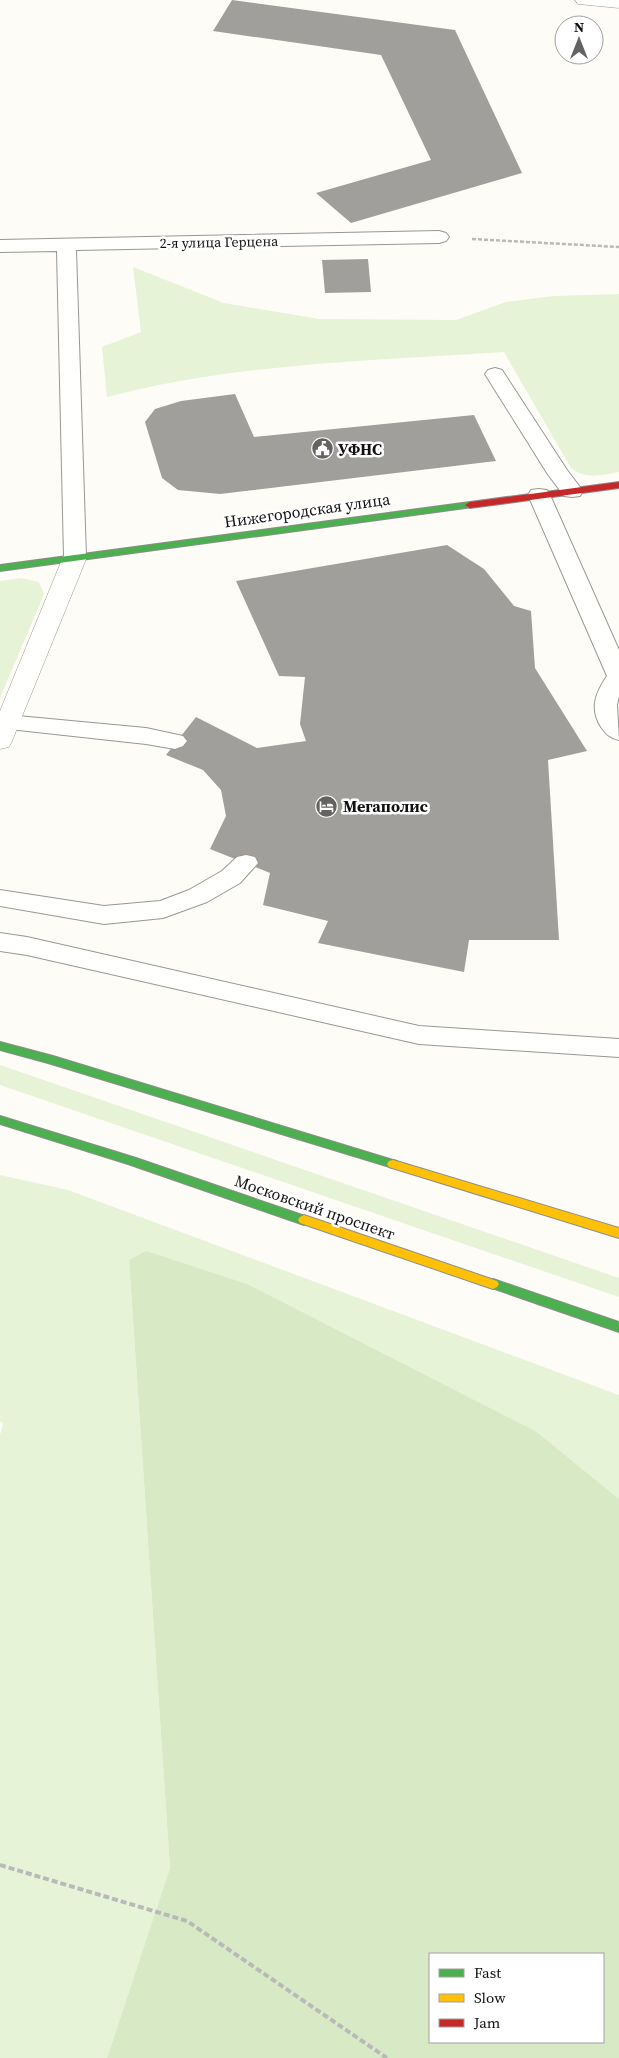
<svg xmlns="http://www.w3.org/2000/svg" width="619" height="2058" viewBox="0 0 619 2058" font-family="'Source Serif 4',serif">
<rect width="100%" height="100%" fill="#fdfcf7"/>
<!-- green -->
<g fill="#e7f3d7">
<path d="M133,267L224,303L319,319L456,320L506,302L554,296L619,294V472C601,475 587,480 571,468L504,352C371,361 236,363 107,397L102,347L141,332Z"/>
<polygon points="21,578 39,582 44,594 0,698 0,581"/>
<polygon points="0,1065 619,1278 619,1297 0,1085"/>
<polygon points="0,1175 68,1190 619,1395 619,1499 537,1432 129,1260 170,1868 107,2058 0,2058 0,1435 3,1423 0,1421"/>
</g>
<!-- forest -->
<path fill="#d8eac5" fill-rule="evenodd" d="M146,1251L247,1284L537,1432L619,1499V2058H107L170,1868L129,1260ZM430,1954H603V2042H430Z"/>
<!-- building -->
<g fill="#a19f9c">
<polygon points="232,0 455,30 522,173 351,223 316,193 431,160 381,55 213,31"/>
<polygon points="368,259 371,292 325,293 322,260"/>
<polygon points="235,394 254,437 474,415 496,461 220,494 178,490 162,478 145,422 155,409 181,401"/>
<polygon points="447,545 484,569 514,606 531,611 535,668 587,751 548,760 559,940 469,940 464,972 318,943 328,921 263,905 270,873 210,849 226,816 221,790 203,770 166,755 196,717 257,748 306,741 300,724 305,677 279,676 236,581"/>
</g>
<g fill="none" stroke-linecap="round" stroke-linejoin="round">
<defs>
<g id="lane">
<polygon points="439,231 446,233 449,237 446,241 439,243 76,250 86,557 83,562 75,564 67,562 64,557 57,251 0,252 0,240"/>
<polygon points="495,368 502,370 567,470 583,491 580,496 572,497 564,496 547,473 485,374 488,370"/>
<path d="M539,489L547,490L550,495L619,650V696L617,705L619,740C610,738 606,734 601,727C589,708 596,692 607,676L528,495L531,490Z"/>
<polygon points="7,715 146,728 183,736 187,741 183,746 175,749 146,744 0,728 0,716"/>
<polygon points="246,855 255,857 258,863 240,883 207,902 163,918 104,924 0,906 0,890 104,906 160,901 189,890 222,871 237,857"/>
<polygon points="0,933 27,937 419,1026 619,1039 619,1057 419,1044 27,955 0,951"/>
</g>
<g id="street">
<polygon points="575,0 619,0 619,8 578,4"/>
<polygon points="75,550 83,552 87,557 12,741 9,747 0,749 0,711 63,557 67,552"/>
</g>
<g id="fast">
<polygon points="470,502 475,505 473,507 0,571 0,565"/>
<polygon points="0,1042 53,1056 393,1160 397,1161 399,1164 397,1167 393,1168 48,1063 0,1050"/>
<polygon points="0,1116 136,1158 308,1217 310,1220 308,1223 304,1225 128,1164 0,1124"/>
<polygon points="493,1279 619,1322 619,1332 489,1287 487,1284 489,1281"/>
</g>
<g id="slow">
<polygon points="393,1160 619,1228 619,1238 389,1167 387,1164 389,1161"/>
<polygon points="304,1215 497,1281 499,1284 497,1287 493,1289 300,1223 298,1220 300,1217"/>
</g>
<polygon id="jam" points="619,482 619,488 470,508 465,505 470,502"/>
</defs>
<!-- lane casing -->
<use href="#lane" stroke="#979795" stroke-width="2"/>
<!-- street casing -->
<use href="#street" stroke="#979795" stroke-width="1"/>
<!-- fast casing -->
<use href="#fast" stroke="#8e8d8b" stroke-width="2"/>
<!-- slow casing -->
<use href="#slow" stroke="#8e8d8b" stroke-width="2"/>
<!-- jam casing -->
<use href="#jam" stroke="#8e8d8b" stroke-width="2"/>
<!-- path-far1 -->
<polyline stroke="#b9b9b8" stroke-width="2.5" stroke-dasharray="4 2" stroke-linecap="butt" points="472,239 619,247"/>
<!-- path -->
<polyline stroke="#b9b9b8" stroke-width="4" stroke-dasharray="6 3" stroke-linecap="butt" points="0,1865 187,1921 387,2058"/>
<!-- lane -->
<use href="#lane" fill="#fffffe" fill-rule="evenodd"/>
<!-- street -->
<use href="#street" fill="#fffffe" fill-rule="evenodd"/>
<!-- fast -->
<use href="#fast" fill="#4caf50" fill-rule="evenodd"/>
<!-- slow -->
<use href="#slow" fill="#ffc107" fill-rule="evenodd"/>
<!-- jam -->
<use href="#jam" fill="#c62828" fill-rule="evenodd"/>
</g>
<!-- icons -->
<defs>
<symbol id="civic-disc" viewBox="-11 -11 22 22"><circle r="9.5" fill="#646362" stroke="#fff"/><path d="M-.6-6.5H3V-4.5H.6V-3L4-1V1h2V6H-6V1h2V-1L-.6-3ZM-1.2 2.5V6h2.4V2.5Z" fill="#fff"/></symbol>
<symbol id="hotel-disc" viewBox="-11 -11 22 22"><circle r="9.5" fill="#646362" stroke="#fff"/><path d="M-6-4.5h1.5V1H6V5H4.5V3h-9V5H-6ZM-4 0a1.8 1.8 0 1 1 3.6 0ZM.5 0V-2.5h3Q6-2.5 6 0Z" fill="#fff"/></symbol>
</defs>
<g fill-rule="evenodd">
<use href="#civic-disc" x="310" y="436" width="25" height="25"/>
<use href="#hotel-disc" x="314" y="794" width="25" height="25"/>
</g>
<g text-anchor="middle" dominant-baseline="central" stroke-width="5" stroke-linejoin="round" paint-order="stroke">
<!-- far-street labels -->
<g font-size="14" fill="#111" stroke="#fff">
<text transform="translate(219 242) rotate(-1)">2-я улица Герцена</text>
</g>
<!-- poi labels -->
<g font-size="16" font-weight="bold" fill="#111" stroke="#fff" text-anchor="start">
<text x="338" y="449">УФНС</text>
<text x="343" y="806">Мегаполис</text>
</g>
<!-- street labels -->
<g font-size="16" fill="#111" stroke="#fff">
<text transform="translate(307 510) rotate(-8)">Нижегородская улица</text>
<text transform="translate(315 1207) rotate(19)">Московский проспект</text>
</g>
</g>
<!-- legend -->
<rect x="429" y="1953" width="175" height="90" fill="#ffffff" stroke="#a0a0a0"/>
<rect x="439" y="1969" width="25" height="8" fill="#4caf50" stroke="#a0a0a0"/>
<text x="474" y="1978" font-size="15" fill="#111111">Fast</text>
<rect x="439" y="1994" width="25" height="8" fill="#ffc107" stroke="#a0a0a0"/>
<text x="474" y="2003" font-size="15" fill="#111111">Slow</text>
<rect x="439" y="2019" width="25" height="8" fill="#c62828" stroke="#a0a0a0"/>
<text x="474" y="2028" font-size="15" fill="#111111">Jam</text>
<!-- north arrow -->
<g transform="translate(579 40)"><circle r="24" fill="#ffffff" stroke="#a0a0a0"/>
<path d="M0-4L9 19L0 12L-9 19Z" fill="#646362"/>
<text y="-8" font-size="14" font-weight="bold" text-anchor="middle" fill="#111111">N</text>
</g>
</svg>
